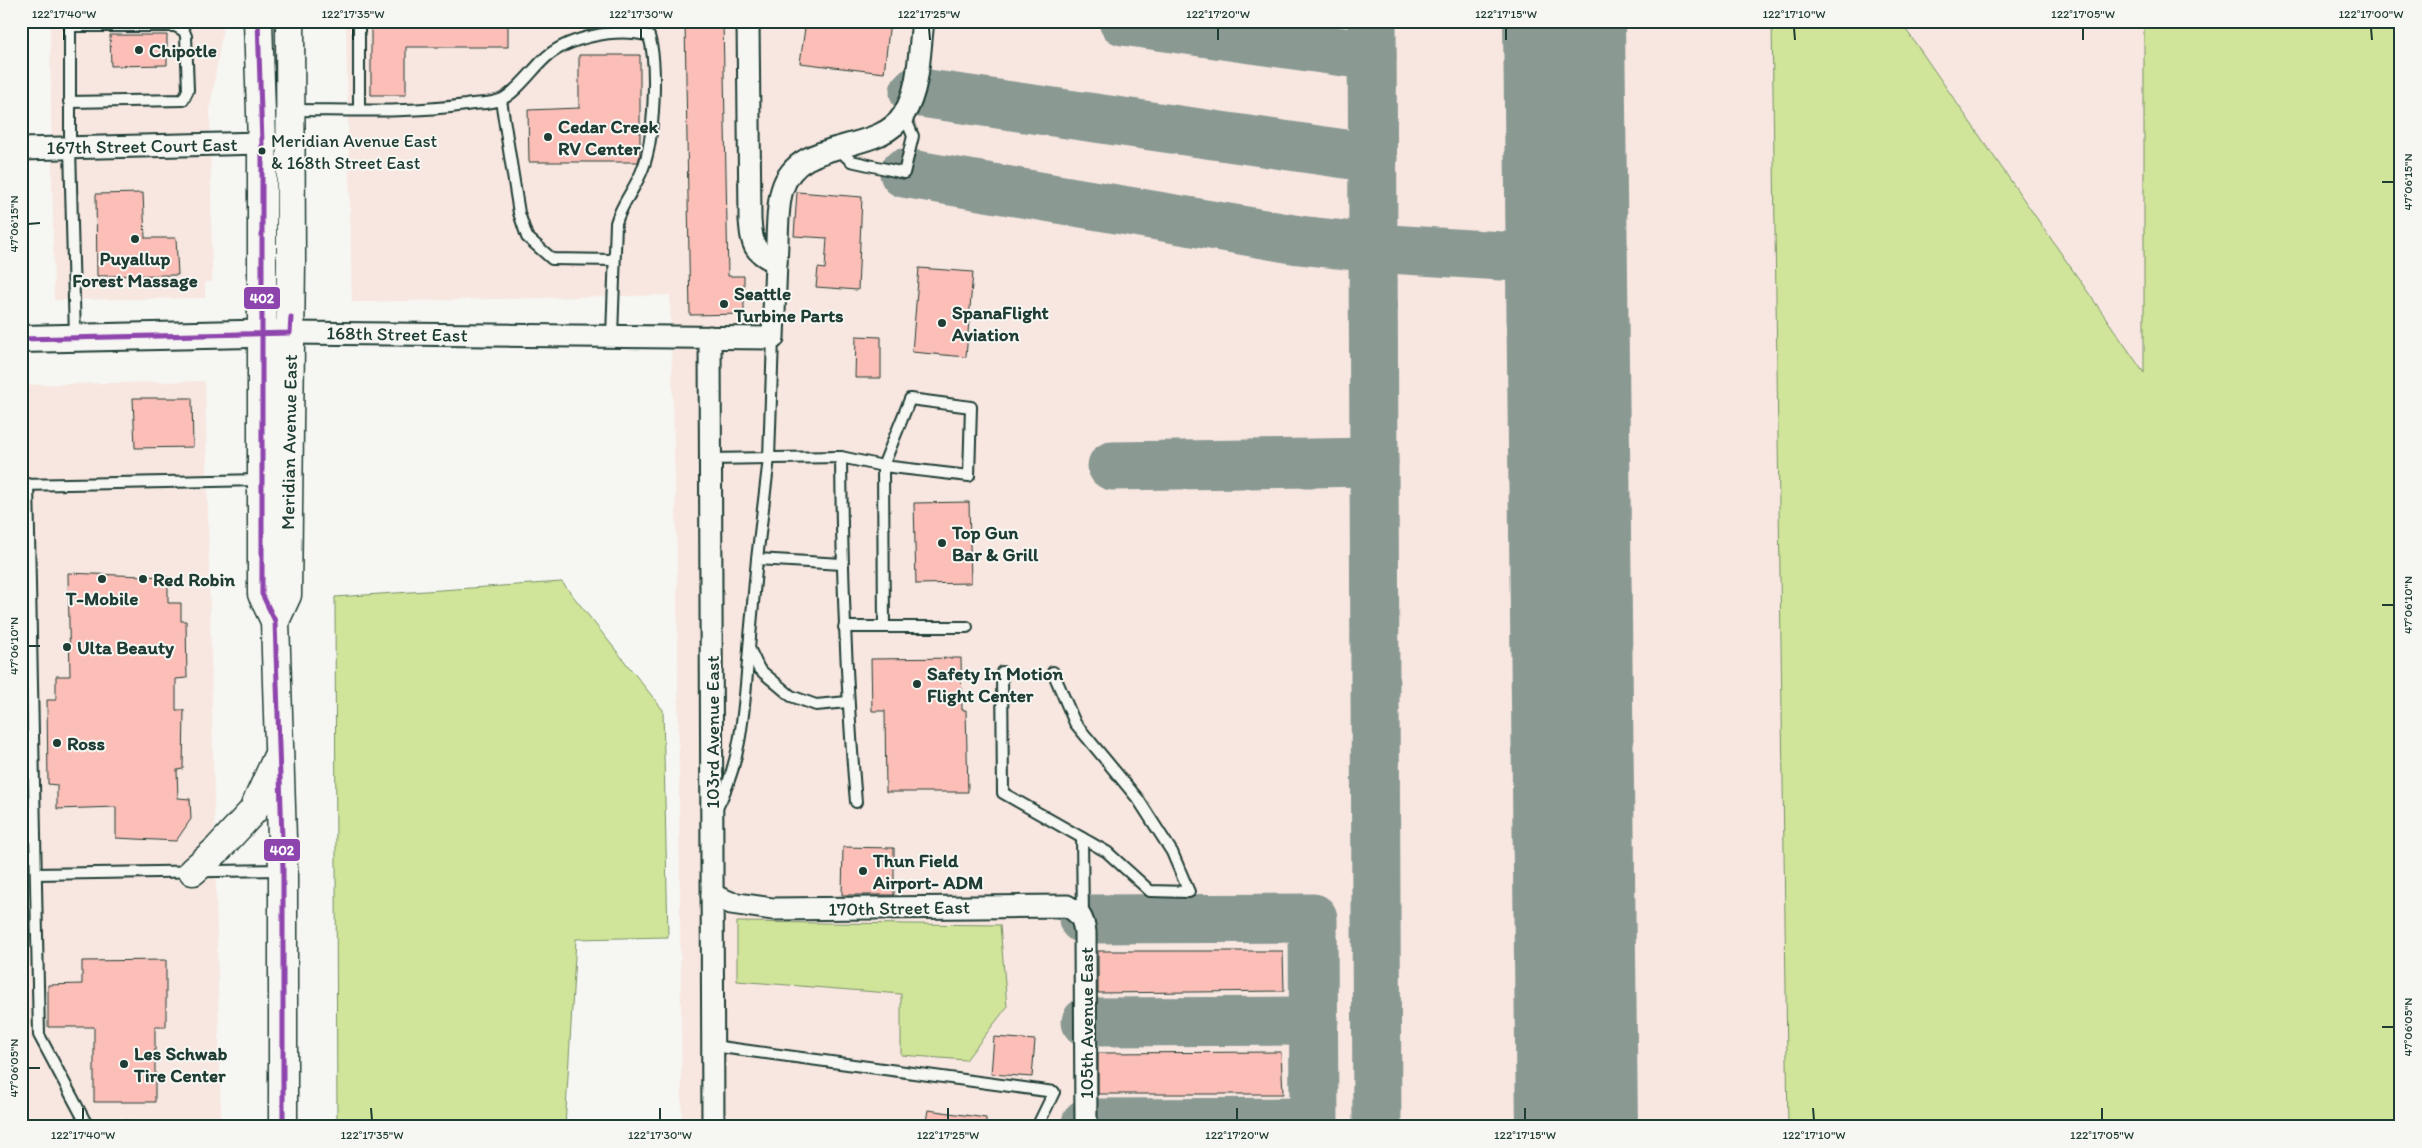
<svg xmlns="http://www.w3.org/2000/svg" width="2422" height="1148" viewBox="0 0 2422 1148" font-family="Itim,sans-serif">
<rect width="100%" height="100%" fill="#f6f6f2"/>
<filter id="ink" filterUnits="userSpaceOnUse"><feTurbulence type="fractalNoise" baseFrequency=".02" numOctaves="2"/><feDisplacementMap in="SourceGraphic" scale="10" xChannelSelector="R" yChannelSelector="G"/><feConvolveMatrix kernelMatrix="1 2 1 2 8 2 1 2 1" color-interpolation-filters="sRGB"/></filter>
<g filter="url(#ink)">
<!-- built -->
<g fill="#f8e6e0">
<polygon points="50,21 224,21 210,108 212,282 205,282 205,298 54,300"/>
<polygon points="346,21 1772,21 1788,1127 682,1127 677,554 670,295 352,302"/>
<polygon points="1900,21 2144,21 2145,374"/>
<polygon points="205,381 221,1127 21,1127 21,385"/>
</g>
<!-- green -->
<g fill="#d0e59a" stroke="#789167">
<polygon points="1772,21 1900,21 2144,373 2144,21 2401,21 2401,1127 1788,1127"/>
<polygon points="562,582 663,710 668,937 576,939 565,1127 337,1127 335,597"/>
<polygon points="737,922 1000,925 1007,1007 966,1060 901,1055 901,994 737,981"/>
</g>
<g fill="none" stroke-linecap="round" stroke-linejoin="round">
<!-- taxiway -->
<g stroke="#8a9a93" stroke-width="49">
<polyline points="1123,21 1372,56"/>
<polyline points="1372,21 1377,1127"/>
<polyline points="914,92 1373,158"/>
<polyline points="904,173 1299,240 1373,248 1567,260"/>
<polyline points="1112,466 1374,462"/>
<polyline points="1083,919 1313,918 1314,1127"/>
<polyline points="1086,1022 1314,1021"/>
<polyline points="1086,1123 1314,1122"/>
</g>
<!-- runway -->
<polyline stroke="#8a9a93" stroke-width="122" points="1564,21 1577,1127"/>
</g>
<!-- building -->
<g fill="#fbbfb7" stroke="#1f3d34">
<polygon points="371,21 508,21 508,47 406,47 406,95 371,95"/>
<polygon points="685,21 723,21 728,276 744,276 744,314 690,315"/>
<polygon points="806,21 890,21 884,73 800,63"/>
<polygon points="110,35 167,35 167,65 111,66"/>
<polygon points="579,55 640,55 640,155 638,162 529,162 528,110 579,108"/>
<polygon points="797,192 862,197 858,290 816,287 818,268 825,269 827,238 794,236"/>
<polygon points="143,193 145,238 176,238 178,275 97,276 96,194"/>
<polygon points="919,268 973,272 966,357 912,352"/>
<polygon points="856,336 881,337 881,378 855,378"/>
<polygon points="133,398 192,398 193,447 135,448"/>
<polygon points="969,502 971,583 916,584 914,503"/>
<polygon points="68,573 168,577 168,603 181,603 181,621 186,621 187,678 176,679 176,710 184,710 183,769 177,770 178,798 190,799 191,819 176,841 116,838 116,807 57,809 57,785 48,784 47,700 56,700 56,676 70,676"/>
<polygon points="961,658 962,710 966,710 968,792 886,792 885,711 872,711 871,659"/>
<polygon points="843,847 894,848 894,895 842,895"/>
<polygon points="1098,951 1283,951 1284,991 1098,993"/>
<polygon points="166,960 166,1027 155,1027 155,1102 94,1102 94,1027 48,1027 48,985 82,984 82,961"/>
<polygon points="994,1037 1035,1040 1032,1077 991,1074"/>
<polygon points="1281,1052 1283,1094 1098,1094 1098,1053"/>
<polygon points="928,1110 986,1118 986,1127 925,1127"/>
</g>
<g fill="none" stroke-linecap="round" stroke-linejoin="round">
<defs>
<g id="service">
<polyline points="70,21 70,148 75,337"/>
<polyline points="501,100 519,213 527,237 552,259 614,260"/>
<polyline points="69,102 183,100 188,90 186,36 184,31 175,26 70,26"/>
<path d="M291,110C350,110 408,113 466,105C477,103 490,104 500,100C514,95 531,72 542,61C565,37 617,27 649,36C658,65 654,140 643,168C636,188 622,202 616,223L612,336"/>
<polyline points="359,110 359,21"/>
<polyline points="837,148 851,161 904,173 913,136 904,115"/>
<polyline points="773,338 769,458 757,559 842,564"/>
<path d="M841,457C842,572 846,687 856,802"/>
<polyline points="710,459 841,457 883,466 910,399 971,407 969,476 883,466 884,627"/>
<polyline points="28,484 39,1035 87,1125 131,1127"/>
<polyline points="21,485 261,480"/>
<polyline points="757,559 749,648 759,669 791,696 816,705 847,702"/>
<polyline points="844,627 967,627"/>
<polyline points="1002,672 1003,793 1107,852 1150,891 1189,892 1172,852 1138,799 1075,723 1053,672"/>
<path d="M716,810C743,760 744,705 749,649"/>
<polyline points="1082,838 1083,917"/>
<polyline points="36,874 283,870"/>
<polyline points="713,1046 1054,1092 1037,1127"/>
</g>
<g id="minor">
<polyline points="21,149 262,143"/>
<path d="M776,262C778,241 776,210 782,190C798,135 879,156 904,114C920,88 919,51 923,21"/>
<path d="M290,333L773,338L776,262C753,252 752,244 750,220L748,21"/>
<polyline points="710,337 713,1127"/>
<path d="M712,895L731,903L773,909L1067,906C1080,913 1083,918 1085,932L1086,1127"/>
</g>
<polyline id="tertiary" points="21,339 290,333"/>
<g id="primary">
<polyline points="258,21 262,143 262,594 275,621 283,870 283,1127"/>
<polyline points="275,621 287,595 291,261 290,21"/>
<polyline points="193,871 217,850 253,811 277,758"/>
</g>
</defs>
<!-- service casing -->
<use href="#service" stroke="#1f3d34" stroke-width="14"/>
<!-- minor casing -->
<use href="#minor" stroke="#1f3d34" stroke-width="25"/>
<!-- tertiary casing -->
<use href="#tertiary" stroke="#1f3d34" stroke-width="30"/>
<!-- primary casing -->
<use href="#primary" stroke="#1f3d34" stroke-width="31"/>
<!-- service -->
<use href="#service" stroke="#f6f6f2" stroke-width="10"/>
<!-- minor -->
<use href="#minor" stroke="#f6f6f2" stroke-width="21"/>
<!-- tertiary -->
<use href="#tertiary" stroke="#f6f6f2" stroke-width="26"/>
<!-- primary -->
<use href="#primary" stroke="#f6f6f2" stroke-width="28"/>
<defs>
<g id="bus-1">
<polyline points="258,21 262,143 262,594 275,621 283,870 283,1127"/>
<polyline points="21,339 290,333 291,317"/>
</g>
</defs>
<!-- bus-1 casing -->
<use href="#bus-1" stroke="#f6f6f2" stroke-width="9"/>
<!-- bus-1 -->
<use href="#bus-1" stroke="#8e44ad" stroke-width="5"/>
</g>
</g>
<!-- ticks -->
<path fill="none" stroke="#1f3d34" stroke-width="2" d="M64,28V40M353,28V40M641,28V40M929,28L930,40M1218,28V40M1506,28V40M1794,28L1795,40M2083,28V40M2371,28L2372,40M2382,182H2394M28,224L40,223M2382,605H2394M28,646H40M2382,1027H2394M28,1068H40M83,1108V1120M371,1108L372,1120M660,1108V1120M948,1108V1120M1237,1108V1120M1525,1108V1120M1813,1108L1814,1120M2102,1108V1120"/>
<!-- markers -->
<g fill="#1f3d34" stroke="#f6f6f2" stroke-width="2">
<circle cx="139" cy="50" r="5"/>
<circle cx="548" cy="137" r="5"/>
<circle cx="262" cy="151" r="4.5"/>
<circle cx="135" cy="239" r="5"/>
<circle cx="724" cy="304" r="5"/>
<circle cx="942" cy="323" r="5"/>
<circle cx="942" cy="543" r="5"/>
<circle cx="102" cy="579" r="5"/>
<circle cx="143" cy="579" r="5"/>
<circle cx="67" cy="647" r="5"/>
<circle cx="917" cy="684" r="5"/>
<circle cx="57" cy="743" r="5"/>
<circle cx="863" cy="871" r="5"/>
<circle cx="124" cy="1064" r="5"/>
</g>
<g text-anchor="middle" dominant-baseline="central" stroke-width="4" stroke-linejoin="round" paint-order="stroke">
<!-- bus labels -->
<g font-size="18" fill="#1f3d34" stroke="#f6f6f2" text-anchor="start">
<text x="271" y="141">Meridian Avenue East<tspan x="271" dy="22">&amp; 168th Street East</tspan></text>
</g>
<!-- poi labels -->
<g font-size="19" font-weight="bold" fill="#1f3d34" stroke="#f6f6f2" text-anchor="start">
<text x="149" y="50">Chipotle</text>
<text x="558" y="126">Cedar Creek<tspan x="558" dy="22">RV Center</tspan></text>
<text x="135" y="258" text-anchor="middle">Puyallup<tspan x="135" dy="22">Forest Massage</tspan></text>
<text x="734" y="293">Seattle<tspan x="734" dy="22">Turbine Parts</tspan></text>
<text x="952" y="312">SpanaFlight<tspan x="952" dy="22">Aviation</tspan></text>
<text x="952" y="532">Top Gun<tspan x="952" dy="22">Bar &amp; Grill</tspan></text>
<text x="153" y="579">Red Robin</text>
<text x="102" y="598" text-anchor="middle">T-Mobile</text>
<text x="77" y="647">Ulta Beauty</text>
<text x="927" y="673">Safety In Motion<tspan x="927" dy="22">Flight Center</tspan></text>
<text x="67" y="743">Ross</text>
<text x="873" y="860">Thun Field<tspan x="873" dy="22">Airport- ADM</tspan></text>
<text x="134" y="1053">Les Schwab<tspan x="134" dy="22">Tire Center</tspan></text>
</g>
<!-- street labels -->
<g font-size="19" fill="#1f3d34" stroke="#f6f6f2">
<text transform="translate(142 146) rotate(-1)">167th Street Court East</text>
<text transform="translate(397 334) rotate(1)">168th Street East</text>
<text transform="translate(289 442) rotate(-89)">Meridian Avenue East</text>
<text transform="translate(712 732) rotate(-90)">103rd Avenue East</text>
<text transform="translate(899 908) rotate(-1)">170th Street East</text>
<text transform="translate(1086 1023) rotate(-90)">105th Avenue East</text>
</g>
</g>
<g stroke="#f6f6f2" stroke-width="2">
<rect x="243" y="286" width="38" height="24" rx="5" fill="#8e44ad"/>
<rect x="263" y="838" width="38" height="24" rx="5" fill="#8e44ad"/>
</g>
<g font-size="14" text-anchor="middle" font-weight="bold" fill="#fff">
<text x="262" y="303">402</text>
<text x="282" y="855">402</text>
</g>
<!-- margin -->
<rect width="2422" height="1148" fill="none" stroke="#f6f6f2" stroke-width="55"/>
<rect x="28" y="28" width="2366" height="1092" fill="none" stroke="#1f3d34" stroke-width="2"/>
<g font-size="12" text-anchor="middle" fill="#1f3d34">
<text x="64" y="18">122°17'40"W</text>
<text x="353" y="18">122°17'35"W</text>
<text x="641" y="18">122°17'30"W</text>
<text x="929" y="18">122°17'25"W</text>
<text x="1218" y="18">122°17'20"W</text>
<text x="1506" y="18">122°17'15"W</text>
<text x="1794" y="18">122°17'10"W</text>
<text x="2083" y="18">122°17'05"W</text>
<text x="2371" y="18">122°17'00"W</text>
<text transform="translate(2408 182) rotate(-90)" y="4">47°06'15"N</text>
<text transform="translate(14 224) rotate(-90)" y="4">47°06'15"N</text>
<text transform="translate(2408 605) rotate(-90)" y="4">47°06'10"N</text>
<text transform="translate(14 646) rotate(-90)" y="4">47°06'10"N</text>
<text transform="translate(2408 1027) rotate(-90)" y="4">47°06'05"N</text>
<text transform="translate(14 1068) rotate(-90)" y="4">47°06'05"N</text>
<text x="83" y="1139">122°17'40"W</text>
<text x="372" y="1139">122°17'35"W</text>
<text x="660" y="1139">122°17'30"W</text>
<text x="948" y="1139">122°17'25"W</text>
<text x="1237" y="1139">122°17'20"W</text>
<text x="1525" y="1139">122°17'15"W</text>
<text x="1814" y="1139">122°17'10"W</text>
<text x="2102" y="1139">122°17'05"W</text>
</g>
</svg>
